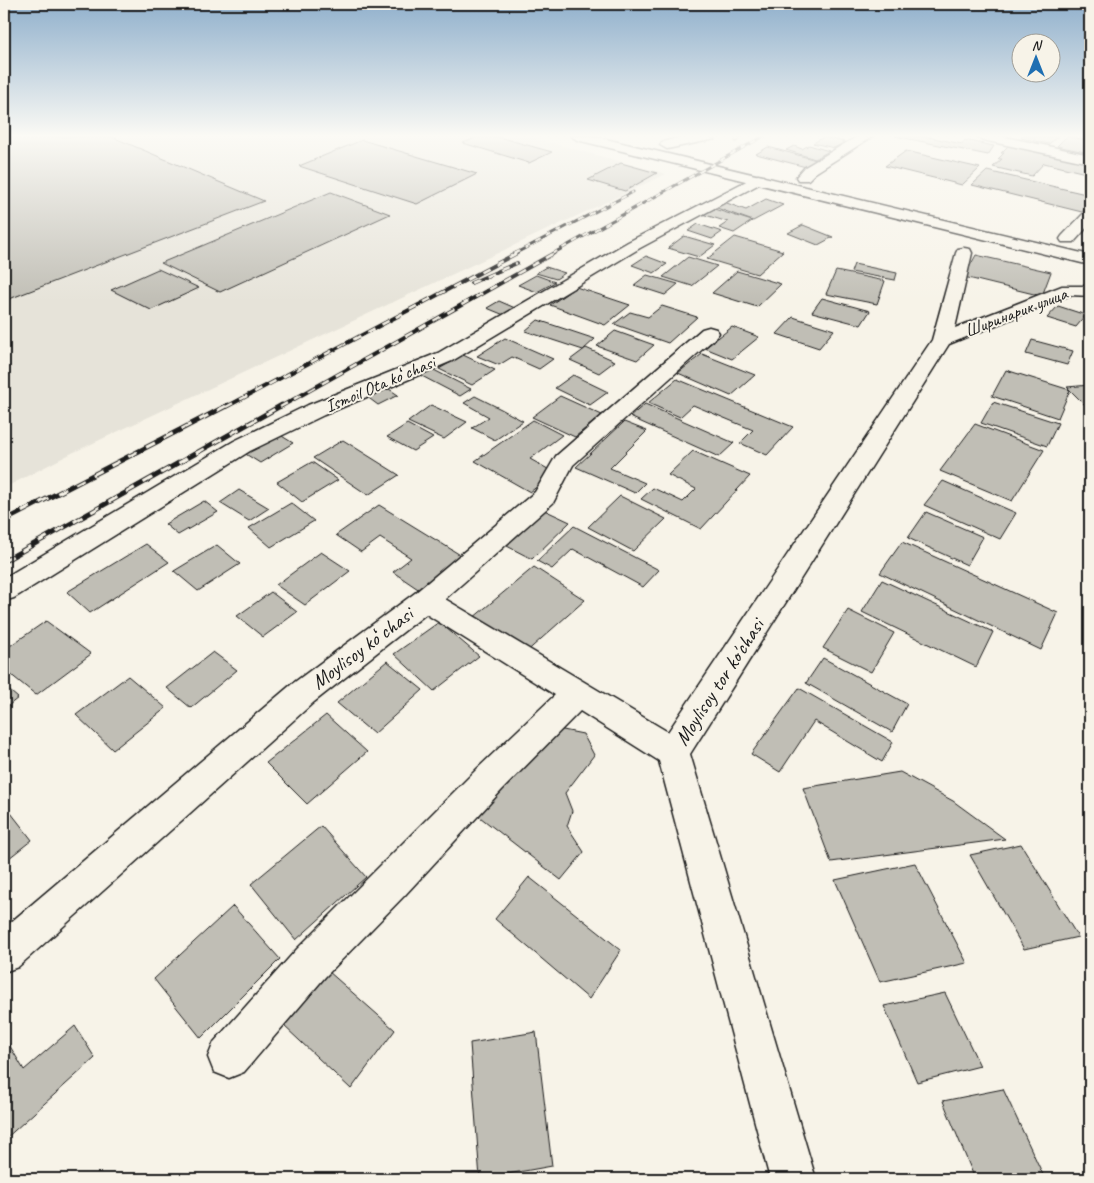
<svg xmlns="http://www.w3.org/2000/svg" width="1094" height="1183" viewBox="0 0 1094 1183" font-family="Caveat,sans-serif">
<rect width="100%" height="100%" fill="#f7f3e8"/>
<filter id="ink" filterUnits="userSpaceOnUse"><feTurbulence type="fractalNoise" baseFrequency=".02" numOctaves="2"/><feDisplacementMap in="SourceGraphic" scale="10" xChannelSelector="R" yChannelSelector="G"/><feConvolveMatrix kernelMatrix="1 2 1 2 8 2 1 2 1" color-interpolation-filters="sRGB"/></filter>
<g filter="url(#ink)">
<!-- built -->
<polygon fill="#e6e3d9" points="4,136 526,136 666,174 72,453 4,488"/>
<!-- building -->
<g fill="#c0beb5" stroke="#1c1c1c">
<polygon points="4,136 110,136 264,201 4,301"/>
<polygon points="480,136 495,136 552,152 529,163 463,143"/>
<polygon points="895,136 924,136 962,144 965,140 994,146 988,155"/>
<polygon points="1023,136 1058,136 1049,144 1021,138"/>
<polygon points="1067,136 1090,141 1090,147 1085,152 1057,146"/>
<polygon points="824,137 845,142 834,148 813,143"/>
<polygon points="362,140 477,174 417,204 299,166"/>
<polygon points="1010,144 1090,163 1090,174 1044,163 1032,176 993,167 1002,159 998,159 1004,153 1001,153"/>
<polygon points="809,145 829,151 815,159 786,150 794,146 802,149"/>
<polygon points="768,147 820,161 810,168 756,154"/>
<polygon points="906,151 980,168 962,185 885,166"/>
<polygon points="621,163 657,173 625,191 588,180"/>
<polygon points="987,171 1090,195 1090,201 1082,212 972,185"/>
<polygon points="331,192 390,214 220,292 161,263"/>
<polygon points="766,199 783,205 753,221 714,207 724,202 746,210"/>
<polygon points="711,208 752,221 734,233 719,228 728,222 702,214"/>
<polygon points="698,224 722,232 712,239 688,231"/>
<polygon points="803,225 833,237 818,245 788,233"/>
<polygon points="684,236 715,245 699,257 668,248"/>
<polygon points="735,237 783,251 757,274 707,259"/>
<polygon points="976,255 1051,272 1042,296 964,277"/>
<polygon points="646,256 667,264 654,273 632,265"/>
<polygon points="688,257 717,266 692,286 663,277"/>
<polygon points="854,264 897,273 895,280 851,272"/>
<polygon points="546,267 565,273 556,279 536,273"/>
<polygon points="158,269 199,288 151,310 111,290"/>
<polygon points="737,271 781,284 757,307 712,293"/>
<polygon points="836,271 885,281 877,304 826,294"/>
<polygon points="536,275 555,282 537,292 518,285"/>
<polygon points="647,275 678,284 665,295 634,285"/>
<polygon points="576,287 630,305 605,325 550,305"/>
<polygon points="822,298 870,311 861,325 812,312"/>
<polygon points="499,301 515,308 504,315 487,308"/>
<polygon points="662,306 697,317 668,343 614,324 630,312 648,317"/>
<polygon points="1058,306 1086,315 1076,327 1047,318"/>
<polygon points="793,317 834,330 819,348 777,334"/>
<polygon points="538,320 595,339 583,350 525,331"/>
<polygon points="732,327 759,337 732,359 705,348"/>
<polygon points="615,331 654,345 637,360 597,346"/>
<polygon points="505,338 553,359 539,369 512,357 499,365 477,356"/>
<polygon points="1032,340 1073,351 1067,365 1026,354"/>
<polygon points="586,348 615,361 599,373 570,360"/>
<polygon points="702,354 755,375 731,396 678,373"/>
<polygon points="463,355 495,370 472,385 439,369"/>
<polygon points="430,368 471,389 460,396 418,374"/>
<polygon points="1006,370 1070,390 1058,418 992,396"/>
<polygon points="573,375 608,392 590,405 555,388"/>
<polygon points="677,379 793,427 767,455 740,443 753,430 693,405 680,417 648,403"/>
<polygon points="1090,385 1090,410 1067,387"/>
<polygon points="386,387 398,395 378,405 366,396"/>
<polygon points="475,396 501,409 523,421 495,440 472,428 489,417 464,403"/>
<polygon points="560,396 602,415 575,437 532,417"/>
<polygon points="993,402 1058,423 1047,446 981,423"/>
<polygon points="645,404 734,443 719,457 630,417"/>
<polygon points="431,405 467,422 444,439 408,422"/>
<polygon points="533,420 562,435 530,459 555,473 530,492 475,461"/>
<polygon points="624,422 647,431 610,468 645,483 635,493 576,467"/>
<polygon points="407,424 433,438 413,451 387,437"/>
<polygon points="975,424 1044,450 1012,501 940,471"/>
<polygon points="277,433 293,443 260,463 244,453"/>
<polygon points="343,440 399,475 368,495 313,458"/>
<polygon points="693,451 750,476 701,529 641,499 653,488 683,502 696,489 668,475"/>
<polygon points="312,462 338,480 302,502 277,482"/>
<polygon points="943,481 1016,513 1000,539 924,505"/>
<polygon points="239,490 269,508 249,521 220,503"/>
<polygon points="620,496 666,519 633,551 588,527"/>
<polygon points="204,501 218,512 178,535 165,524"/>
<polygon points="291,503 314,521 271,547 249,528"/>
<polygon points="379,505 462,556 421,591 393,572 411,558 380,538 361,552 336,535"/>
<polygon points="540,508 570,522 532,559 503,544"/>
<polygon points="926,512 983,537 967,565 908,538"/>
<polygon points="574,526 659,570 643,587 573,549 552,569 537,561"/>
<polygon points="902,542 1058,613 1041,650 880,573"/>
<polygon points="146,544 169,562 90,613 67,592"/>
<polygon points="217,545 240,564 198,591 174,571"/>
<polygon points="321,552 350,571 305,605 276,585"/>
<polygon points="534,567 585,600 524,654 473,618"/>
<polygon points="882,580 993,632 976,667 862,612"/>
<polygon points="271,592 297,612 263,637 237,616"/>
<polygon points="848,610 894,633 871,672 823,648"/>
<polygon points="46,621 91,654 36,695 4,669 4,650"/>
<polygon points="439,622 479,656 434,691 394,654"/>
<polygon points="213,652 237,670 191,708 167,688"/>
<polygon points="823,658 907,704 892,732 806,683"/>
<polygon points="387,661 423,690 374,734 337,703"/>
<polygon points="128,676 166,708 113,750 76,715"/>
<polygon points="4,686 18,698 4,709"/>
<polygon points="799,688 893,742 882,762 814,721 780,772 751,754"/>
<polygon points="326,715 367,752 307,804 266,763"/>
<polygon points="553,728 583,734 594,755 565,793 572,811 567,826 584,852 561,880 476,814"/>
<polygon points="900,772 953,801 1005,839 831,862 803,788"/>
<polygon points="4,804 32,840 4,862"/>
<polygon points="321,826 366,877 296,940 251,884"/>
<polygon points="1021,844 1078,937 1024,949 970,855"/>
<polygon points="915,863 967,963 880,982 835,880"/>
<polygon points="529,877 621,950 589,999 495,919"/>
<polygon points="233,906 280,959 201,1038 154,979"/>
<polygon points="328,971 395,1030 351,1089 283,1025"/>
<polygon points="945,993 980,1066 917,1082 884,1006"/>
<polygon points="75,1026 95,1058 4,1140 4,1036 24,1070"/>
<polygon points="536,1032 552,1166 480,1179 470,1043"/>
<polygon points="1003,1089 1045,1179 975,1179 943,1101"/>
</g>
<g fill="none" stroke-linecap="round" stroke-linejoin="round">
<defs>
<g id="street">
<polygon points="686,136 716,136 715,139 667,149 660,145 662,142"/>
<polygon points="858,136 873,136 815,173 808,180 798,180 796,177 805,167"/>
<polygon points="977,136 1001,136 1090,155 1090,163 983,140"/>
<polygon points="758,175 763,176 765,179 763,182 640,248 452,361 324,415 250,451 14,598 4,601 4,578 234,441 308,405 438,353 628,242"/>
<polygon points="1090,210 1090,224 1074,242 1062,242 1060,239 1062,236 1085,212"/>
<polygon points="964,248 970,249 972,253 955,328 1062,286 1090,286 1090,296 1070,295 949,344 690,754 816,1179 770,1179 659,761 580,711 502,790 405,895 325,977 244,1072 229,1078 214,1072 208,1057 214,1042 297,949 478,768 555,695 426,614 314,702 18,967 4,972 4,928 292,684 415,593 535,492 556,456 702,329 709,327 716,329 719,333 716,337 573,465 553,503 445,599 668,732 932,340 956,253 958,249"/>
</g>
<polygon id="primary" points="571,136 593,136 1090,255 1090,265 577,140"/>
</defs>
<!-- street casing -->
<use href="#street" stroke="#1c1c1c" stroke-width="3"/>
<!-- primary casing -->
<use href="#primary" stroke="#1c1c1c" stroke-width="3"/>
<!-- street -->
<use href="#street" fill="#f7f3e8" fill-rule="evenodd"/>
<!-- primary -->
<use href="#primary" fill="#f7f3e8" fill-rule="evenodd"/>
<defs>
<g id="rail-far2">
<polyline points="736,141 740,136"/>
<polyline points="514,254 633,192"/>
<polyline points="552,254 764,136"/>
</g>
<g id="rail-far1">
<polyline points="471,283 517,263"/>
<polyline points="226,407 517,253"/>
<polyline points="280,407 554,253"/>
</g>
<g id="rail">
<polyline points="4,521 228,405"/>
<polyline points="4,561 282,405"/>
</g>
</defs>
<!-- rail-far2 casing -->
<use href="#rail-far2" stroke="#1c1c1c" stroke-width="3"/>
<!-- rail-far1 casing -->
<use href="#rail-far1" stroke="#1c1c1c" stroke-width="4"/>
<!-- rail casing -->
<use href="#rail" stroke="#1c1c1c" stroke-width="5"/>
<!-- rail-far2 -->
<use href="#rail-far2" stroke="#f7f3e8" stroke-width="2" stroke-dasharray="6" stroke-linecap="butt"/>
<!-- rail-far1 -->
<use href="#rail-far1" stroke="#f7f3e8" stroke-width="2.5" stroke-dasharray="8" stroke-linecap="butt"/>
<!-- rail -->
<use href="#rail" stroke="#f7f3e8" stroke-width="3" stroke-dasharray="10" stroke-linecap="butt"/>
</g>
</g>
<!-- sky -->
<linearGradient id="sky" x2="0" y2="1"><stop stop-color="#90b0cc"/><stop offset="0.45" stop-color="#fbfaf5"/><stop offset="1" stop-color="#fbfaf5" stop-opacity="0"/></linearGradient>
<rect width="1094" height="302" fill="url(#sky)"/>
<g text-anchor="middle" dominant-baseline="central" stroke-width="4" stroke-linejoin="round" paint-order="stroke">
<!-- far-street labels -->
<g font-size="18" fill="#1c1c1c" stroke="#f7f3e8">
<text transform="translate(1016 312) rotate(-21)">Ширинарик улица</text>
<text transform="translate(380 384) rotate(-23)">Ismoil Ota koʻchasi</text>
</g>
<!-- street labels -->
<g font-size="21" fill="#1c1c1c" stroke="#f7f3e8">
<text transform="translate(362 648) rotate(-37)">Moylisoy koʻchasi</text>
<text transform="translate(719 682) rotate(-57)">Moylisoy tor ko'chasi</text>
</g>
</g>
<!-- margin -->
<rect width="1094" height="1183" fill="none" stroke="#f7f3e8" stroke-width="20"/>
<rect x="10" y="10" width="1074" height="1163" fill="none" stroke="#1c1c1c" stroke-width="2" filter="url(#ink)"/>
<!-- north arrow -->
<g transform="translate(1036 58)"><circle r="24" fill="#f7f3e8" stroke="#9f9d96"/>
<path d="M0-4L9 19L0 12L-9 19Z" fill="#1f6fb2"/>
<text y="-8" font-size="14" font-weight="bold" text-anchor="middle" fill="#1c1c1c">N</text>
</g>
</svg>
